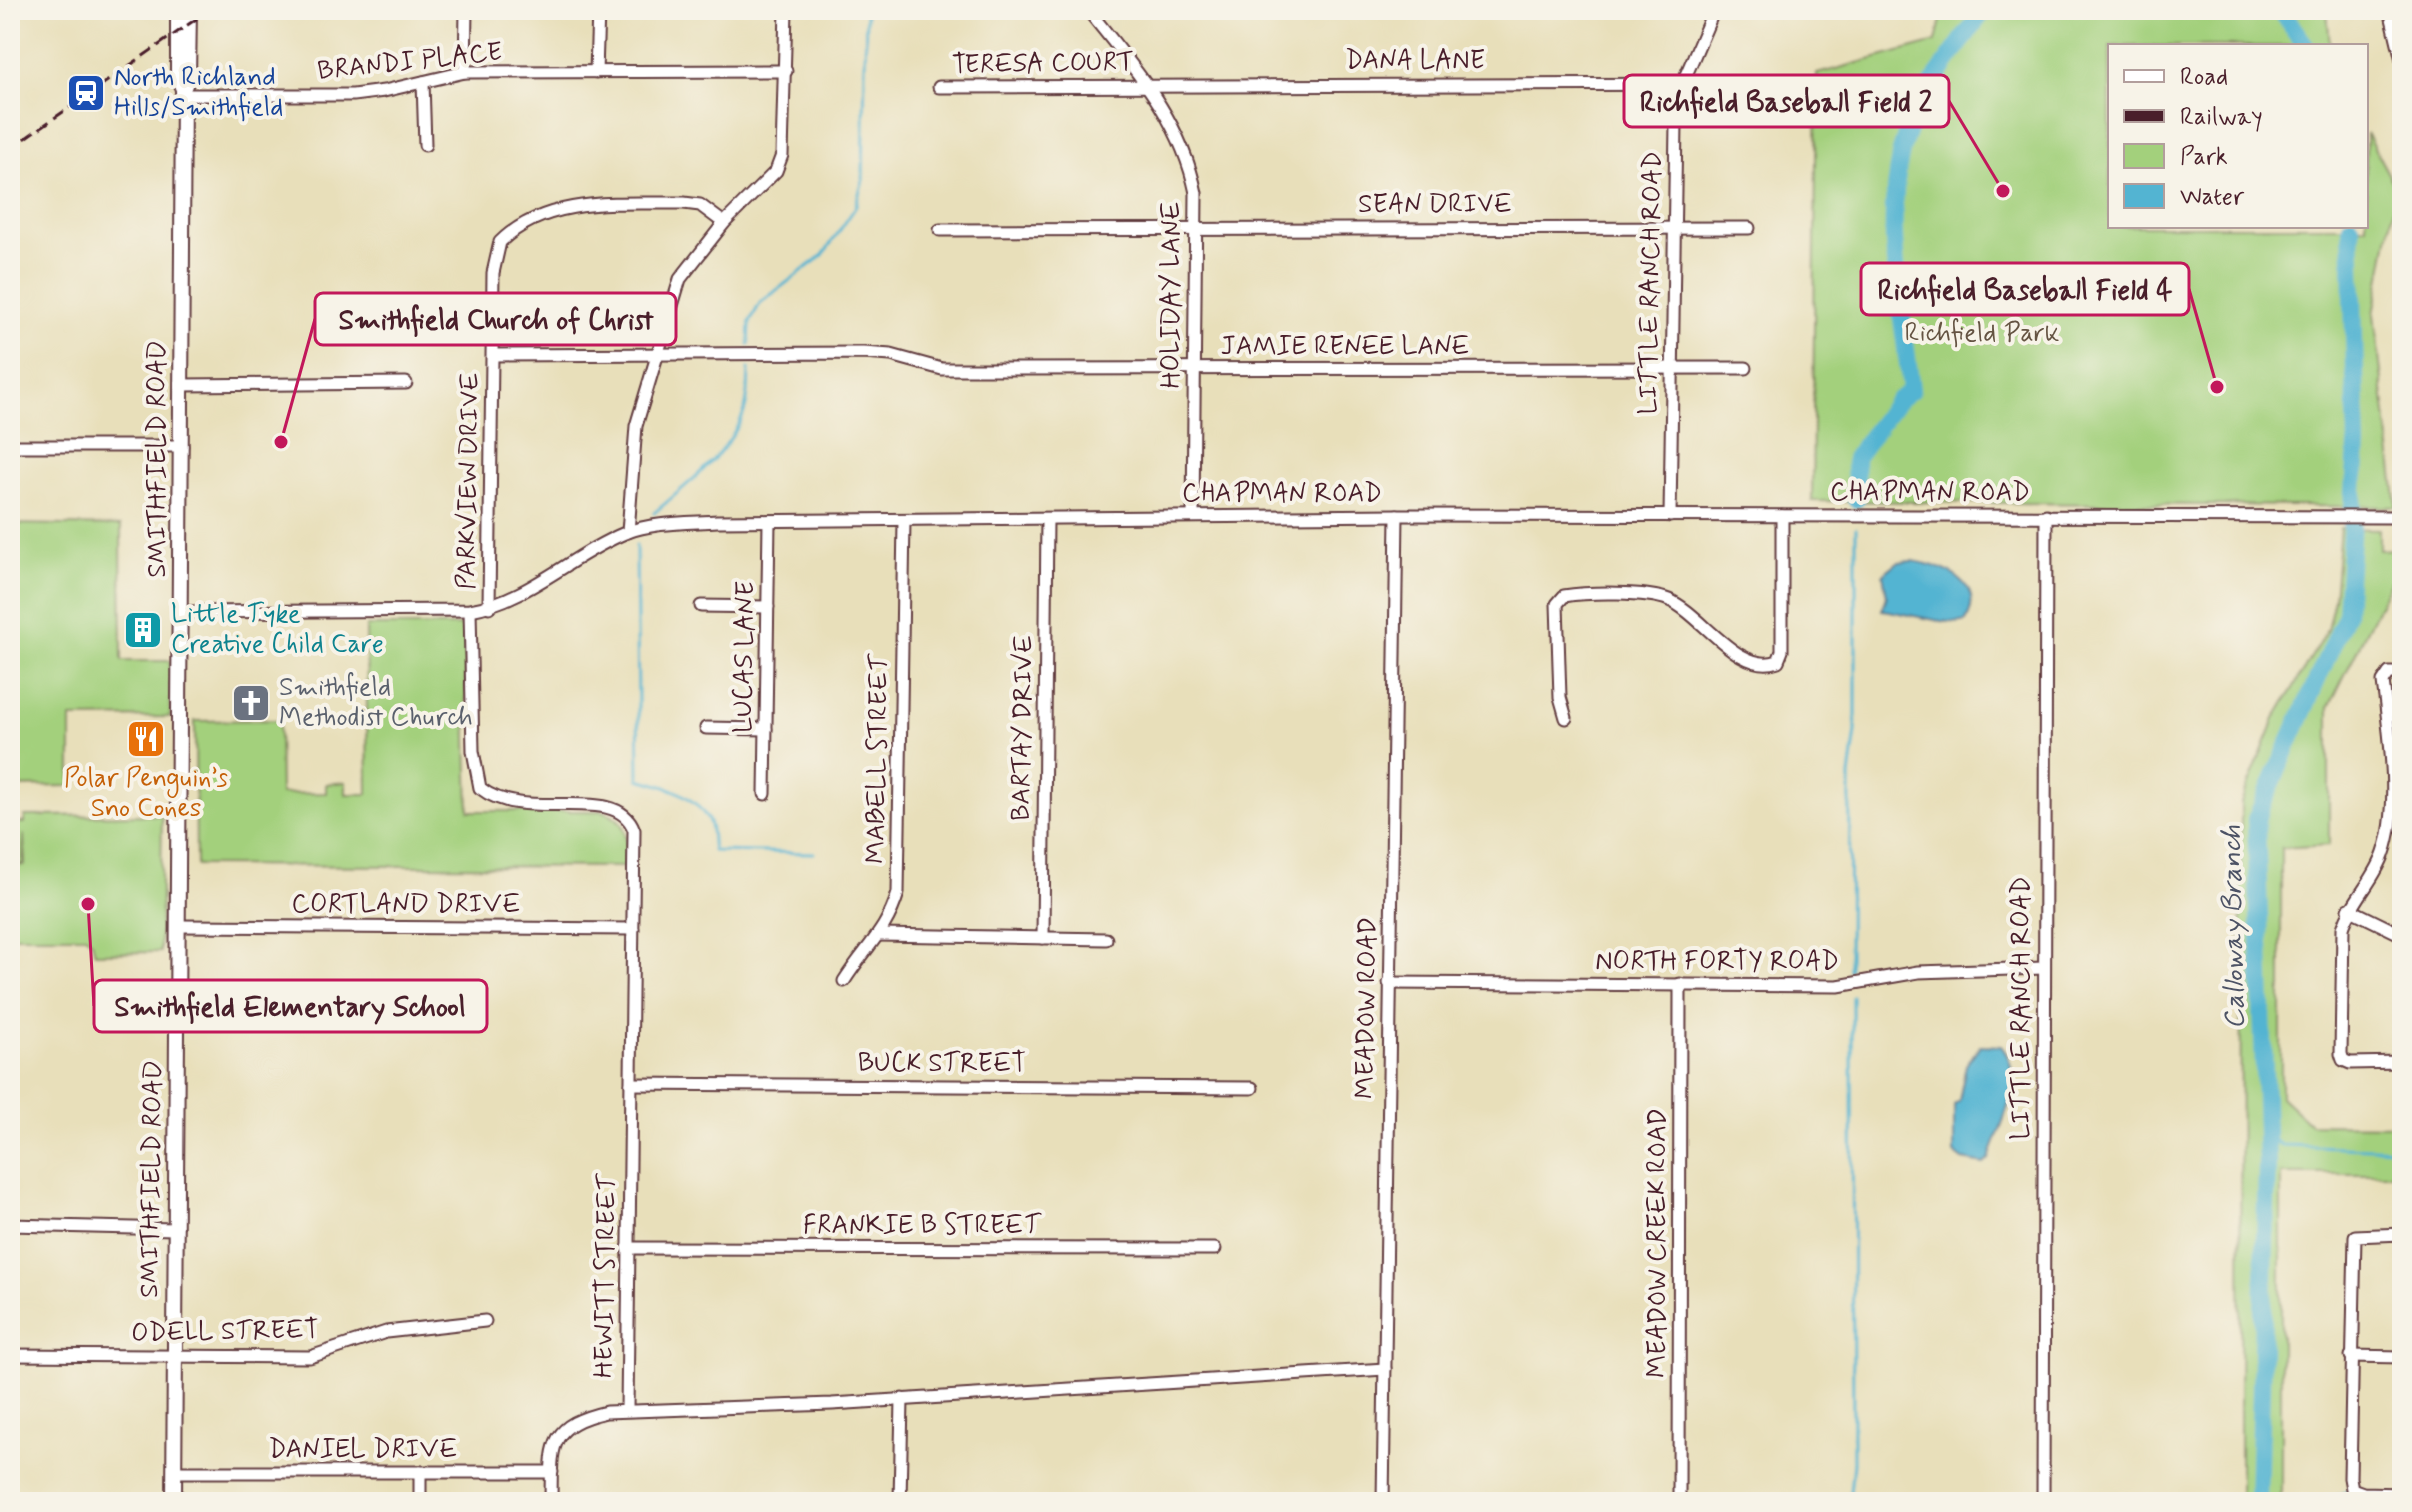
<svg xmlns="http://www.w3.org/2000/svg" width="2412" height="1512" viewBox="0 0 2412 1512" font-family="Mynerve,sans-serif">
<rect width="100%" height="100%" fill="#f7f3e8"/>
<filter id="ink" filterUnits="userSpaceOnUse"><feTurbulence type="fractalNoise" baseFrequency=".0125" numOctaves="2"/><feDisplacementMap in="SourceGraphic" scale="16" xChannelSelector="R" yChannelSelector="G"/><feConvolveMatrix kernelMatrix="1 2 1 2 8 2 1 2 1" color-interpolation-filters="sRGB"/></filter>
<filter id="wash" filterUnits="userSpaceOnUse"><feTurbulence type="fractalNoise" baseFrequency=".006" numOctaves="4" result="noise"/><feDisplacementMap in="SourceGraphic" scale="32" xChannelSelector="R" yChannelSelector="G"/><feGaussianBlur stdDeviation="1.8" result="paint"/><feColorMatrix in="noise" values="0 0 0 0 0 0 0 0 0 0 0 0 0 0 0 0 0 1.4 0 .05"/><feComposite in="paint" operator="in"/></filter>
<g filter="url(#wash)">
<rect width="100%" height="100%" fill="#e8dfba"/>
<!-- green -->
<g fill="#a3d07c" stroke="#767854" stroke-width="2">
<polygon points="1943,10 2327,10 2330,46 2110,46 2110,226 2366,226 2366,133 2397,190 2374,314 2397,507 1812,501 1817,74 1936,42"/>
<polygon points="10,524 121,526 122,661 170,661 170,717 71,718 71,786 10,787"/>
<polygon points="2340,528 2379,529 2379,550 2394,549 2392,579 2329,707 2329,845 2281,848 2281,1097 2310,1124 2402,1125 2402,1174 2281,1174 2281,1502 2240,1502 2241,803 2275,719 2327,630 2334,599"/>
<path d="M366,626H464L469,811H603C631,820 626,842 626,867L196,865L195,721L279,720L280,794L326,793V784L346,782V794H368Z"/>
<polygon points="162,815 160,952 95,953 92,941 85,936 10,936 13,896 10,866 25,865 24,834 23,864 10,864 10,822 24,823 25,816"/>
</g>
<!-- water -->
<g fill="#53b4d2" stroke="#4e6a7e" stroke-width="2">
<path d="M1913,561C1942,566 1987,582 1966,621C1952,627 1903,612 1882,610L1887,596L1883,574L1898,562Z"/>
<path d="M1980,1045L2001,1046C2028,1079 2000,1124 1989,1159L1984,1164L1963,1160L1954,1153V1105L1959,1101L1966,1065Z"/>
</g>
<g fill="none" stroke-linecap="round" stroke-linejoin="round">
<!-- stream -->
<g stroke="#53b4d2" stroke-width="3">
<polyline points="749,344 750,322 760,303 823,255 855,208 863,180 866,10"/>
<path d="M654,513C685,486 730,453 744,412C749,399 748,383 749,369"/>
<path d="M636,546L639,779C666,786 693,793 708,820C713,829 711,841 713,851L814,853"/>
<polyline points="1849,970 1850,776 1856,731 1856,528"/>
<polyline points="2265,1134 2281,1145 2402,1149"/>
<polyline points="2259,1478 2262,1502"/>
<polyline points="1849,1502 1853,1463 1852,997"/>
<polyline points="2320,1502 2349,1491"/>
</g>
<!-- river -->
<g stroke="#53b4d2" stroke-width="18">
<polyline points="2280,10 2306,46"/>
<path d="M1856,499L1855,458L1896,402L1911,390C1903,311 1883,230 1901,152C1911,107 1957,48 1984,10"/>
<polyline points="2258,1502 2267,1164 2256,819 2346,614 2357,446 2351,226"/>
</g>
</g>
</g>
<g filter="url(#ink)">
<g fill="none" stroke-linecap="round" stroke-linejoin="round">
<defs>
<g id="minor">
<path d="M1088,10C1134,68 1181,119 1196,193L1193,516"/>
<polyline points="2390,10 2402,60"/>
<polyline points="465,72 466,10"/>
<polyline points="596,72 598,10"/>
<polyline points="423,82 425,145"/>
<polyline points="939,87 1749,84"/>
<polyline points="183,95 353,95 384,91 465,72 786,71"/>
<polyline points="940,230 1749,228"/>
<polyline points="493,355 863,353 891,355 942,369 1746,368"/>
<polyline points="182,385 406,383"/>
<polyline points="10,446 182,446"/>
<polyline points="1670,516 1676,124 1683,82 1714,10"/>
<polyline points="628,532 636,426 680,279 724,223 776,171 782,155 786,10"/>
<polyline points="701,606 768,607"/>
<path d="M489,607L493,273L500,242C548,195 623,204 684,203L700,205L724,223"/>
<path d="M470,610L473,751L480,788C526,825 617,781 634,830L627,1410"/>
<path d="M182,612L470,610C529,600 571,555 625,533C653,522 688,523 717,521L1397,515L2402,517"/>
<path d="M2402,673H2389L2383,682C2389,731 2401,805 2384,853C2375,880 2352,900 2343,928L2341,1054L2343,1060L2350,1063L2402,1062"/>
<path d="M1566,718L1560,697L1557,604L1564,596C1588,592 1647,591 1669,600C1702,614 1739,676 1778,661L1782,651V516"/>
<polyline points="706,728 766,729"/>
<polyline points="765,794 769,521"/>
<polyline points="2349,909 2402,935"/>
<polyline points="180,926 633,929"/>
<polyline points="879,935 1106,939"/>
<polyline points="1043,938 1047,519"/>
<path d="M844,981C866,946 886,933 898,893L904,521"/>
<polyline points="1389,983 1838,986 1918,972 2043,968"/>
<polyline points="631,1084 1252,1088"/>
<polyline points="10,1225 175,1229"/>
<polyline points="2402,1234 2355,1236 2350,1478 2352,1489 2363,1493 2402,1494"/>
<polyline points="628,1248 1215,1249"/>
<polyline points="10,1355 310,1357 386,1332 485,1321"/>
<polyline points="2351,1356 2402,1357"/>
<polyline points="175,1472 552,1472"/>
<polyline points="420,1472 420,1502"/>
<path d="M551,1502C552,1447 546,1426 606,1412L832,1404L1385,1369"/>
<polyline points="900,1502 902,1399"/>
<polyline points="1383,1502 1397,515"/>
<polyline points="1679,1502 1680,984"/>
<polyline points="2043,1502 2046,515"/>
</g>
<g id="major">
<polyline points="183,89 188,78 189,10"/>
<polyline points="174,1502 183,89 178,77 178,10"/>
</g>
</defs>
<!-- minor casing -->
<use href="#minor" stroke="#623c40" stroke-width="15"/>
<!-- major casing -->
<use href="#major" stroke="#623c40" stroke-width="18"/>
<!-- minor -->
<use href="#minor" stroke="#fff" stroke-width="11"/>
<!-- major -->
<use href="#major" stroke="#fff" stroke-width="14"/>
<!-- rail -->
<polyline stroke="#4a1f2b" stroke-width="3" stroke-dasharray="12 6" stroke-linecap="butt" points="10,149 209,10"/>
</g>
</g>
<!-- icons -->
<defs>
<symbol id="station-square" viewBox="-11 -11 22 22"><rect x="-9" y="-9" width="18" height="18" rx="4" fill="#1a4fb4" stroke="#f7f3e8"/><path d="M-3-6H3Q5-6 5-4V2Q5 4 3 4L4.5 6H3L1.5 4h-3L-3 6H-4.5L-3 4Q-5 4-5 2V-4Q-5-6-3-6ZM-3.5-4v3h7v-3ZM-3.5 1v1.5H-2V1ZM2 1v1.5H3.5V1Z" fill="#fff"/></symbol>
<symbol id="building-square" viewBox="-11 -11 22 22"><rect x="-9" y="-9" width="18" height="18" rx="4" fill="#0f9aa8" stroke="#f7f3e8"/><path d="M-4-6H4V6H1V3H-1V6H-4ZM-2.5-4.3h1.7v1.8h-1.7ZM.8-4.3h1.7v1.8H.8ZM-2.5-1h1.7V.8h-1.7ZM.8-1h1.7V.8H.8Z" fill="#fff"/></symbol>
<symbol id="church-square" viewBox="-11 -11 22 22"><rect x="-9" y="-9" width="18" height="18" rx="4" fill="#6b7280" stroke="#f7f3e8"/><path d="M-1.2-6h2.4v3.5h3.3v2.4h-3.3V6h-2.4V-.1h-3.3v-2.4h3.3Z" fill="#fff"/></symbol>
<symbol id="restaurant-square" viewBox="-11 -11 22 22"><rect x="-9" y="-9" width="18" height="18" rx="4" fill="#e8710a" stroke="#f7f3e8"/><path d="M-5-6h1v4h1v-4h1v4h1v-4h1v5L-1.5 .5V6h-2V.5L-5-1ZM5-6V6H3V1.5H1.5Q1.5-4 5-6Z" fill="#fff"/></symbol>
</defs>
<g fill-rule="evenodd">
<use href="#station-square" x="64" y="71" width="44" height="44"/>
<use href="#building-square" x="121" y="608" width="44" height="44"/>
<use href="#church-square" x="229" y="681" width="44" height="44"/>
<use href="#restaurant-square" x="124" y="717" width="44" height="44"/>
</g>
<g text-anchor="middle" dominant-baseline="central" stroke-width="8" stroke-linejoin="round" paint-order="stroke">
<!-- street labels -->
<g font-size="26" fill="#4a1f2b" stroke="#f7f3e8">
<text x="1415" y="61">DANA LANE</text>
<text transform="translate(410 62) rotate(-6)">BRANDI PLACE</text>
<text transform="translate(1043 64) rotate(-1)">TERESA COURT</text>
<text x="1435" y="205">SEAN DRIVE</text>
<text transform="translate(1651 283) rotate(-89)">LITTLE RANCH ROAD</text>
<text transform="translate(1172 295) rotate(-90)">HOLIDAY LANE</text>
<text x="1345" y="347">JAMIE RENEE LANE</text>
<text transform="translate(158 459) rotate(-90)">SMITHFIELD ROAD</text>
<text transform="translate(469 481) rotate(-89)">PARKVIEW DRIVE</text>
<text x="1930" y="493">CHAPMAN ROAD</text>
<text x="1282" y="494">CHAPMAN ROAD</text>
<text transform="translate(745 657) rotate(-89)">LUCAS LANE</text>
<text transform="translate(1023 728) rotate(-89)">BARTAY DRIVE</text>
<text transform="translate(878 759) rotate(-89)">MABELL STREET</text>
<text x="406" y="905">CORTLAND DRIVE</text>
<text x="1717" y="962">NORTH FORTY ROAD</text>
<text transform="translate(1367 1008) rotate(-89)">MEADOW ROAD</text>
<text transform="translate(2022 1008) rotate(-90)">LITTLE RANCH ROAD</text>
<text x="942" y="1064">BUCK STREET</text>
<text transform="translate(152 1179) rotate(-89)">SMITHFIELD ROAD</text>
<text x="922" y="1226">FRANKIE B STREET</text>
<text transform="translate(1658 1243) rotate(-90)">MEADOW CREEK ROAD</text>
<text transform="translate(606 1276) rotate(-89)">HEWITT STREET</text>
<text transform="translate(225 1332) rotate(-1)">ODELL STREET</text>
<text x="363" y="1450">DANIEL DRIVE</text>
</g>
<!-- transit labels -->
<g font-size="26" fill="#164399" stroke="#f7f3e8" text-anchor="start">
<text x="114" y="78">North Richland<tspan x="114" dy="30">Hills/Smithfield</tspan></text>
</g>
<!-- park labels -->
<g font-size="26" fill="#655443" stroke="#f7f3e8">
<text x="1982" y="334">Richfield Park</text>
</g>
<!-- culture labels -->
<g font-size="26" fill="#0d838f" stroke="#f7f3e8" text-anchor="start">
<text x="171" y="615">Little Tyke<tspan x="171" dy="30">Creative Child Care</tspan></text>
</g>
<!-- worship labels -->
<g font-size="26" fill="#5b616d" stroke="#f7f3e8" text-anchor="start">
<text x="279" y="688">Smithfield<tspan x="279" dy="30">Methodist Church</tspan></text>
</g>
<!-- food labels -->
<g font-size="26" fill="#c56008" stroke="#f7f3e8">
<text x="146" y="779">Polar Penguin’s<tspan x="146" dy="30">Sno Cones</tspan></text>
</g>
<!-- water labels -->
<g font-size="28" font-style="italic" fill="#4d5365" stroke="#f7f3e8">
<text transform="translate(2234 927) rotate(-91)">Calloway Branch</text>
</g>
</g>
<!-- callouts -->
<path fill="none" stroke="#c2185b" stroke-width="3" d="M2003 191L1949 101M2217 387L2189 289M281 442L315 319M88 904L94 1006"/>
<g fill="#c2185b" stroke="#f7f3e8" stroke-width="3">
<circle cx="2003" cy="191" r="8"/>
<circle cx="2217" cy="387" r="8"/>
<circle cx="281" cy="442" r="8"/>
<circle cx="88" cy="904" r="8"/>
</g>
<g fill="#f7f3e8" stroke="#c2185b" stroke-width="3">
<rect x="1624" y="75" width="325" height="52" rx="8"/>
<rect x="1861" y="263" width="328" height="52" rx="8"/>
<rect x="315" y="293" width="361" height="52" rx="8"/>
<rect x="94" y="980" width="393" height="52" rx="8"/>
</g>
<g font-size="28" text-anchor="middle" font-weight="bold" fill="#4a1f2b">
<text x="1786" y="111">Richfield Baseball Field 2</text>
<text x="2025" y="299">Richfield Baseball Field 4</text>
<text x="496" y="329">Smithfield Church of Christ</text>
<text x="290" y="1016">Smithfield Elementary School</text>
</g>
<!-- margin -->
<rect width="2412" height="1512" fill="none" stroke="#f7f3e8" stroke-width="40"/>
<!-- legend -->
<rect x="2108" y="44" width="260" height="184" fill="#f7f3e8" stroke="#b29e9c" stroke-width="2"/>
<rect x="2124" y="70" width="40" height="12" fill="#ffffff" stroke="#b29e9c" stroke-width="2"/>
<text x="2180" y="84" font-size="24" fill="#4a1f2b">Road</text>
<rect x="2124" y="110" width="40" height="12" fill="#4a1f2b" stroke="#b29e9c" stroke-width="2"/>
<text x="2180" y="124" font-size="24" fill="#4a1f2b">Railway</text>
<rect x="2124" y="144" width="40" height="24" fill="#a3d07c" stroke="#b29e9c" stroke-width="2"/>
<text x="2180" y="164" font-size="24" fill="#4a1f2b">Park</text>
<rect x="2124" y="184" width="40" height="24" fill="#53b4d2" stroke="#b29e9c" stroke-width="2"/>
<text x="2180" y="204" font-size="24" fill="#4a1f2b">Water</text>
</svg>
